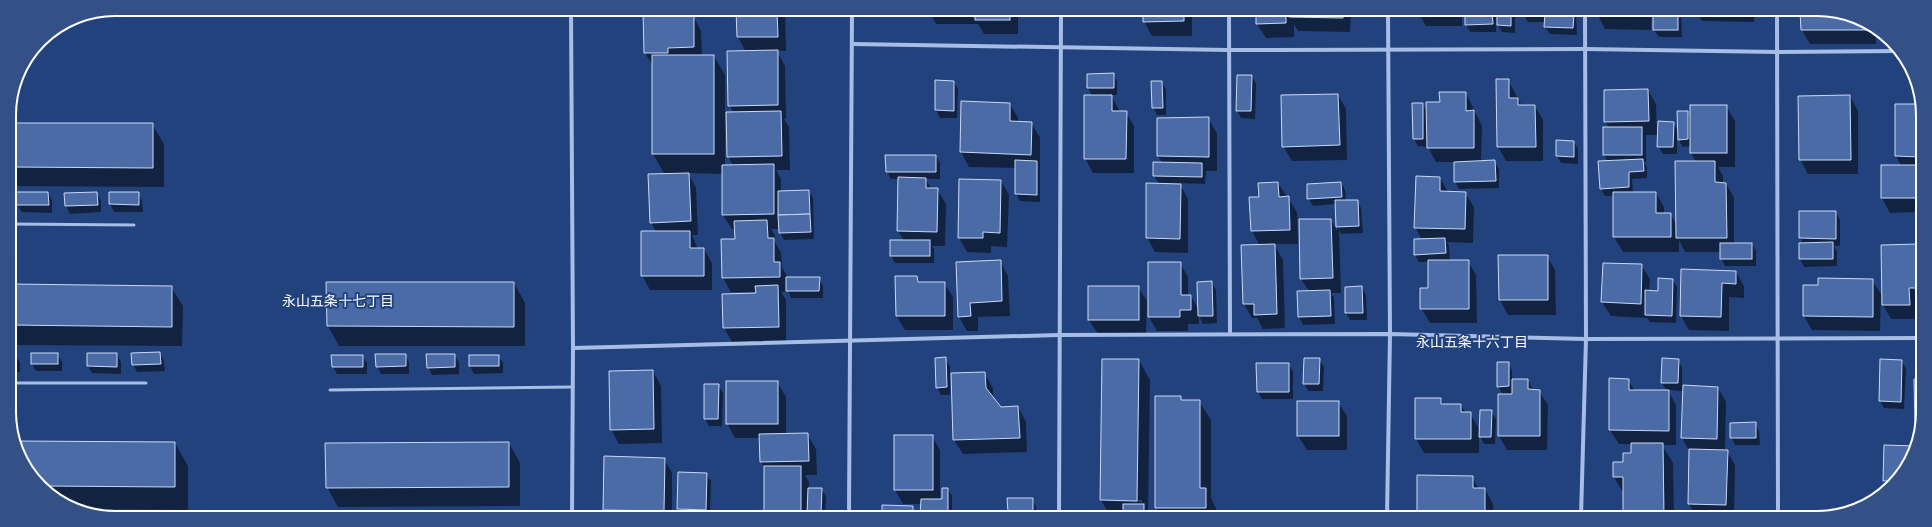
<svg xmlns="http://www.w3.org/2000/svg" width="1932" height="527" viewBox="0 0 1932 527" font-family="Cabin,'Noto Sans JP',sans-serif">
<rect width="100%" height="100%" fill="#22427d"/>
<!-- shadow -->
<g fill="#0007" fill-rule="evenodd">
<polygon points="645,10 677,10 681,16 693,16 701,31 702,56 714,56 725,75 725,166 733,166 728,156 734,113 729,105 746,52 738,37 737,10 785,10 786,51 777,51 785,66 786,119 784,119 789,127 790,170 776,170 781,179 781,192 809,191 813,198 814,239 784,240 780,233 780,229 771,229 775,236 775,242 781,253 782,267 788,278 819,278 823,286 823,298 791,298 788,291 781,292 786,300 786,341 732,342 724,328 723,295 757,294 757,292 731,292 723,278 736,240 735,229 732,229 723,215 723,174 688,173 696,188 698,235 692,235 698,249 704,249 712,263 712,290 650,290 642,275 656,232 651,222 665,175 653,154 653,66 645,53"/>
<polygon points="929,11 1018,11 1018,34 984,34 978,24 936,24"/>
<polygon points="1144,11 1192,11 1192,36 1152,36 1144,21"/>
<polygon points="1257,11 1351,12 1350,32 1298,31 1294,24 1294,37 1266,38 1257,24"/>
<polygon points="1418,12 1496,12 1496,19 1498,19 1498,12 1515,12 1515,33 1502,32 1496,22 1496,32 1470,32 1466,25 1466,16 1462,16 1462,26 1426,26"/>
<polygon points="1522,12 1576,12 1577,35 1550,34 1545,27 1545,22 1528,22"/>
<polygon points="1596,12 1652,12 1651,30 1605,29"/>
<polygon points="1654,12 1681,12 1682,37 1659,37 1654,30"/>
<polygon points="1697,12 1755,12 1754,22 1702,21"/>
<polygon points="1801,12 1844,13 1876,32 1876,44 1810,44 1802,30"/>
<polygon points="1088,74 1113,74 1117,81 1117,95 1111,95 1120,112 1126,112 1134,126 1134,173 1093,173 1085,158 1092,96 1088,88"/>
<polygon points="1252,76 1256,84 1255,119 1241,118 1237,111"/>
<polygon points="1508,80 1522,106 1535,106 1543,120 1543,161 1506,161 1498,147"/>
<polygon points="936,81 954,82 958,89 957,118 940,118 936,110"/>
<polygon points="1162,82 1166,90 1166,115 1157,115 1153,108"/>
<polygon points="1648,90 1656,104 1657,135 1646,135 1646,162 1644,162 1647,168 1647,178 1632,179 1633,193 1656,193 1664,207 1664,214 1670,214 1677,225 1696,162 1691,153 1691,146 1683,147 1677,137 1677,154 1663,154 1658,146 1673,123 1679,132 1687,112 1691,119 1726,106 1735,121 1735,167 1718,167 1723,176 1723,183 1726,183 1734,198 1734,244 1752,244 1756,251 1756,266 1725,266 1721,258 1721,252 1685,252 1679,240 1679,252 1623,252 1614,237 1614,196 1605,196 1601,189 1608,162 1604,155 1604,128 1609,128 1605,121"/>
<polygon points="1466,93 1482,126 1481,162 1494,161 1499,169 1499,188 1459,189 1455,182 1455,162 1436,162 1428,147 1418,146 1414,139 1413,104 1423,104 1427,112 1441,103"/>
<polygon points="1338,95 1346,109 1347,160 1292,161 1283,146"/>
<polygon points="1850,96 1858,111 1858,174 1808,174 1800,159"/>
<polygon points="962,102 1010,104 1018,118 1018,122 1031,123 1040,137 1040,202 1020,201 1016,194 1016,168 969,167 961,152"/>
<polygon points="1896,105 1921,105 1920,212 1890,213 1882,198 1882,166 1901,166 1896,156"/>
<polygon points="1208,118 1217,133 1217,171 1206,171 1205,184 1179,183 1188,199 1188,253 1155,252 1147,237 1159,184 1154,176 1162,163 1158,156 1158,119"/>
<polygon points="9,124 152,124 164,144 164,187 10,186"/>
<polygon points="1574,142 1578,149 1578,164 1561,163 1557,156"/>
<polygon points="936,156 940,163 940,179 925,179 932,189 937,189 946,204 945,246 932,246 934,249 934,263 895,263 891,256 904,241 898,231 899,179 891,179 887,172"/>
<polygon points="1440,178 1448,192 1465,193 1474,207 1473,243 1447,242 1449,246 1450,261 1468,261 1476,275 1477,323 1430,323 1421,308 1429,289 1429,262 1419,262 1415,255 1422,240 1415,227"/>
<polygon points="1001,181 1009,195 1007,247 991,246 991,253 967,252 959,238"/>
<polygon points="1278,183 1297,212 1298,244 1274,244 1283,260 1285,328 1263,329 1257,318 1252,318 1244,304 1260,246 1252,231 1260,198"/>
<polygon points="1341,183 1345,190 1346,201 1357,201 1361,208 1363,233 1341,234 1339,230 1341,293 1331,293 1334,298 1335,324 1303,325 1299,317 1298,292 1309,291 1301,279 1331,220 1337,231 1336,204 1313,206 1308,198"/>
<polygon points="17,193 48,193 52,200 52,213 22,212 17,205"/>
<polygon points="97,193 101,201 101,212 70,214 66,206 66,194"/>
<polygon points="110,193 138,193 142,201 143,212 114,212 110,204"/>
<polygon points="1800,212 1836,212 1840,220 1840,246 1834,246 1837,251 1837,266 1804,267 1800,259 1800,244 1803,244 1800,238"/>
<polygon points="1918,245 1920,250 1920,302 1917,302 1917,319 1891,319 1883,305"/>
<polygon points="1499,256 1547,256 1555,270 1556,315 1508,315 1500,300"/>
<polygon points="1000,261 1008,276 1010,316 978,317 978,331 967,331 959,317"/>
<polygon points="1180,263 1188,277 1188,296 1191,296 1199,310 1211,282 1216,290 1217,323 1203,324 1199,316 1199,324 1188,324 1188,331 1157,331 1149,317"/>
<polygon points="1641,265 1650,279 1649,291 1659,292 1673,280 1677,287 1676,323 1650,322 1647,318 1611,316 1602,302"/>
<polygon points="1736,272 1744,286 1744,298 1729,297 1729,331 1689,330 1681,316"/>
<polygon points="917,277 920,283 944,283 953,297 953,330 905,330 896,315"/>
<polygon points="1872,280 1881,294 1880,331 1812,330 1804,316 1819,286"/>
<polygon points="327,283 514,283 525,303 525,346 339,346 328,326"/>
<polygon points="10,285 171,287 183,306 182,346 11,345"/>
<polygon points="1138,287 1147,301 1146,334 1098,334 1089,320"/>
<polygon points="1362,287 1366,295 1367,320 1350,320 1346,313"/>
<polygon points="160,353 164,361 165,371 137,372 133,364"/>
<polygon points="57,354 62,362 62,371 36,371 32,364"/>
<polygon points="117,354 121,362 121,374 92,373 88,366"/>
<polygon points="11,355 15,355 20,362 20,372 11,372"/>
<polygon points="405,355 409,362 409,374 381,374 377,366"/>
<polygon points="454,355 459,362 459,374 432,375 428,367"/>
<polygon points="362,356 367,363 367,374 337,374 333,367"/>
<polygon points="470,356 498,356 503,363 503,373 474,374 470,366"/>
<polygon points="945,359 950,366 950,395 941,395 937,387"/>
<polygon points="1319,359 1324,367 1323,391 1308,391 1304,383"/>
<path d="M1139,360L1150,380L1148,516H1110L1101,500ZM1111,499L1142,500V502L1111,501Z"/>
<polygon points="1678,360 1682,367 1682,386 1718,388 1726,402 1725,451 1727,451 1735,465 1734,518 1697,518 1689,504 1690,452 1682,438 1683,391 1668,390 1676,405 1676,445 1662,445 1673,463 1674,517 1624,517 1624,494 1614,477 1632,454 1632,444 1619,444 1610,430 1610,379 1628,380 1635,391 1667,391 1662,383"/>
<polygon points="1902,361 1906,369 1904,409 1884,408 1880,401"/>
<polygon points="1508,363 1512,370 1512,380 1528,380 1533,390 1539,391 1548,405 1547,450 1507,450 1499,436 1503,395 1498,386"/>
<polygon points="1288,364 1293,371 1293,399 1262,399 1258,392"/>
<polygon points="653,371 661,386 662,443 619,444 611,429"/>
<polygon points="984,373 993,388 993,399 1001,408 1018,407 1026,422 1027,452 963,454 954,440 952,374"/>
<polygon points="1920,380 1919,435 1916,428"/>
<polygon points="777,382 786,397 786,435 807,434 816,449 817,475 805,475 809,482 809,489 821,489 826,496 825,516 766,516 765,469 761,462 760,438 735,438 727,423"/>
<polygon points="718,385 723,393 722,426 709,426 705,419"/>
<polygon points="1180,397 1182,401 1199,401 1211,420 1211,498 1216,508 1216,517 1161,517 1156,507"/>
<polygon points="1441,399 1444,405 1461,405 1466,413 1470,413 1480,431 1491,411 1496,419 1495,444 1484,444 1479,434 1479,453 1424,453 1416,439"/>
<polygon points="1338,402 1347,416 1347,450 1307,450 1298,436"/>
<polygon points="1755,423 1759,431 1760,445 1735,445 1731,437"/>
<polygon points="932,436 940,450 940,500 942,500 948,489 952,496 952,516 921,516 921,504 903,504 895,490"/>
<polygon points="175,443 188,466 188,510 79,509 35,482"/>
<polygon points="509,443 520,463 520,506 338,507 327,487"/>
<polygon points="1885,446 1915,447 1887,492 1884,494 1884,489 1889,489 1884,480"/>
<path d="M605,458L664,459L672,473V516L607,515L604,510ZM611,509L669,511V513L611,511Z"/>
<polygon points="706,474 711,481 710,516 682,516 678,508"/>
<polygon points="1418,476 1472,477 1479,489 1485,489 1493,504 1493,517 1418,517"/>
<polygon points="1032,499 1036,506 1037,516 1011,516 1009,512"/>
<polygon points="912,506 917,516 883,516"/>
</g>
<!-- building -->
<g fill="#4b6ba6" stroke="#c9d9f5">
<polygon points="643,10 675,10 675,15 694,15 694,47 668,48 668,53 644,53"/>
<polygon points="736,10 777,10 778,37 737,37"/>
<rect x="975" y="11" width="35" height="9"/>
<polygon points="1143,11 1184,11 1184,21 1143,22"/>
<polygon points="1256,11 1286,11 1286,23 1256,24"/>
<polygon points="1289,11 1343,12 1343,18 1289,17"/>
<polygon points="1465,12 1492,12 1493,24 1465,25"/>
<polygon points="1497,12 1511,12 1511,26 1497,25"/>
<polygon points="1595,12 1644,12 1643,16 1595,15"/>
<rect x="1653" y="12" width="25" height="18"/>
<polygon points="1800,12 1844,13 1869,28 1869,30 1801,30"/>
<polygon points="1545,13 1574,14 1573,28 1544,27"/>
<polygon points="778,50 778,105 728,106 727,51"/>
<rect x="652" y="55" width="62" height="99"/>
<polygon points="1114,73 1114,88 1087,88 1087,74"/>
<polygon points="1237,75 1252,75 1251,111 1236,111"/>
<polygon points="1496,79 1509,79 1509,98 1518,98 1518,105 1535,105 1536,147 1497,147"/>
<polygon points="935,80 954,81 954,111 935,110"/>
<polygon points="1151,81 1162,81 1163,108 1152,108"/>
<polygon points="1648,89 1649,121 1604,122 1604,90"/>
<polygon points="1439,92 1466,92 1466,111 1474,110 1474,148 1427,148 1426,102 1440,102"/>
<polygon points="1338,94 1340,145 1282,147 1281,95"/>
<polygon points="1084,95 1112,95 1112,111 1127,111 1126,159 1084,159"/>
<polygon points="1850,95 1851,160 1799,160 1798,96"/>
<polygon points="961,101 1010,103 1010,121 1032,122 1031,155 960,152"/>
<polygon points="1412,103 1423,103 1423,139 1413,139"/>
<polygon points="1895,104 1921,104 1921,157 1895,156"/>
<rect x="1690" y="105" width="37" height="48"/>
<polygon points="781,111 782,156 727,157 726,112"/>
<polygon points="1677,111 1688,111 1688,139 1678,140"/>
<polygon points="1209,117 1209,157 1157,156 1157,118"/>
<polygon points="1658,121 1674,122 1673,147 1657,147"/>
<polygon points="9,123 153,123 153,168 10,167"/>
<rect x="1603" y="127" width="39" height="28"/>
<polygon points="1556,140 1574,141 1574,157 1556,156"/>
<polygon points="885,155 936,155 936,172 886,172"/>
<polygon points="1643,159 1644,171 1629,172 1629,187 1600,189 1598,161"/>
<polygon points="1015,160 1037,161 1037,195 1015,194"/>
<polygon points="1495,160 1496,181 1454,182 1454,162"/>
<polygon points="1675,161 1715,161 1715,182 1726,183 1727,238 1676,238"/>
<polygon points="1153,162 1202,163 1202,177 1153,176"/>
<polygon points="774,164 774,214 722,215 722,165"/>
<rect x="1881" y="165" width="40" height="33"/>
<polygon points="689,173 691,221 650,223 648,174"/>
<polygon points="1416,176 1440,177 1440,191 1466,192 1465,229 1414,228"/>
<polygon points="898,177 926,178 926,188 938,188 937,232 897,231"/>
<polygon points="959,179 1001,180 1000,233 983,232 983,238 958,238"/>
<polygon points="1278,182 1279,197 1289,196 1290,230 1251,231 1249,197 1259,197 1258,183"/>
<polygon points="1341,182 1342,197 1307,199 1307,184"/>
<polygon points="1146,183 1181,184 1180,239 1146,238"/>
<polygon points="809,190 810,214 778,215 778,191"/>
<polygon points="16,192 48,192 49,205 16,205"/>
<polygon points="97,192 98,205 65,206 64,193"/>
<polygon points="109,192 139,192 139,205 109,204"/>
<polygon points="1613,192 1656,192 1656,213 1671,213 1671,237 1613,237"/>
<polygon points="1335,200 1358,200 1359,226 1336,227"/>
<polygon points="1799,211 1836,211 1836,239 1799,238"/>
<polygon points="810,214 811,232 779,233 778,215"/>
<polygon points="1299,219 1331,219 1333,278 1300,279"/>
<polygon points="767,220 768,238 774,238 774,262 780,262 780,277 722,278 721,239 735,239 734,221"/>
<polygon points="641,231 690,231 690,248 704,248 704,276 641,276"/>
<polygon points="1445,238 1446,253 1414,255 1414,239"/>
<rect x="890" y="240" width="40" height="16"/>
<polygon points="1833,242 1833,259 1799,259 1799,243"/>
<rect x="1720" y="243" width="32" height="16"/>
<polygon points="1275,244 1277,314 1254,315 1254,304 1243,304 1241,245"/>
<polygon points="1918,244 1919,288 1909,288 1910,305 1882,305 1881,245"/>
<polygon points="1498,255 1548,255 1548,300 1499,300"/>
<polygon points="1001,260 1002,301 970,303 971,316 958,317 956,262"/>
<polygon points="1428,260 1469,260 1469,309 1420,309 1420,288 1428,288"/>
<polygon points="1148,262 1181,262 1181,295 1191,295 1191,310 1180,310 1180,317 1148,317"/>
<polygon points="1603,263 1642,264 1641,304 1601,302"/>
<polygon points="1681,269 1736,271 1736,284 1722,283 1721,317 1680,316"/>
<polygon points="895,276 917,276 918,282 945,282 945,316 896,316"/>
<polygon points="786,277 820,277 819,291 786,291"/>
<polygon points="1658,278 1673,279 1672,316 1645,315 1645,290 1658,291"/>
<polygon points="1818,278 1873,279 1873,317 1803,316 1803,285 1818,285"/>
<polygon points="1212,281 1213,316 1198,316 1197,282"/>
<polygon points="326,282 514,282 514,327 327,326"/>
<polygon points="10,284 172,286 172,327 10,325"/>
<polygon points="778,285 779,327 723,328 722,294 756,293 755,286"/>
<rect x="1088" y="286" width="51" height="34"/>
<polygon points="1362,286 1363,313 1345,313 1345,287"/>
<polygon points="1330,290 1331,316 1298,317 1297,291"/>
<polygon points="160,352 161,364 132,365 131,353"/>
<rect x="31" y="353" width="27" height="11"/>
<polygon points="87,353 117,353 117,367 87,366"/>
<rect x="11" y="354" width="5" height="11"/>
<polygon points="375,354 406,354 406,366 376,367"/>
<polygon points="426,354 455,354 455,367 427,368"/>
<polygon points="331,355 363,355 363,367 332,367"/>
<rect x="469" y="355" width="30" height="11"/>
<polygon points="946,357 947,387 936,388 935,358"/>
<polygon points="1304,358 1320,358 1319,384 1303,384"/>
<polygon points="1662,358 1679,359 1678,383 1661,383"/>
<polygon points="1102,359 1139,359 1137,501 1100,500"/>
<polygon points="1880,359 1902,360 1901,402 1879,401"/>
<polygon points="1497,362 1509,362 1509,386 1497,387"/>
<polygon points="1256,363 1289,363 1289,392 1257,392"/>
<polygon points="653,370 654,429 610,430 609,371"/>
<polygon points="985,372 986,388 1001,407 1018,406 1020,438 953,440 951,373"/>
<polygon points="1609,378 1629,379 1629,390 1669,390 1669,431 1609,430"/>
<polygon points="1512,379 1528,379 1528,389 1540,390 1540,436 1498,436 1498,394 1512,394"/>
<polygon points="1914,379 1920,379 1919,429 1915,429"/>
<rect x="726" y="381" width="52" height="43"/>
<polygon points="704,384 719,384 718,419 704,419"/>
<polygon points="1683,385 1718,387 1717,439 1681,438"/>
<polygon points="1155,396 1181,396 1181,400 1200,400 1200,488 1206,488 1206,508 1155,508"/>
<polygon points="1415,398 1441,398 1441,404 1461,404 1461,412 1471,412 1471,439 1415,439"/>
<rect x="1297" y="401" width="42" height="35"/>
<polygon points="1480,410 1492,410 1491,437 1479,437"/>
<polygon points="1756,422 1756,438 1730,438 1730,423"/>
<polygon points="808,433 809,461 760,462 759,434"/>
<rect x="894" y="435" width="39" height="55"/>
<polygon points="15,441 175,442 175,487 42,486 35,482"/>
<polygon points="509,442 509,487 326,488 325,443"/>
<polygon points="1631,443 1663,443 1664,517 1623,517 1623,477 1613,477 1613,462 1623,462 1623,453 1631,453"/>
<polygon points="1884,445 1915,446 1894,481 1883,481"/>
<polygon points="1689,449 1728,450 1726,505 1688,504"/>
<polygon points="604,456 665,458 664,511 603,510"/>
<rect x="764" y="466" width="37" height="48"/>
<polygon points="678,472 707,473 706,510 677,509"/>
<polygon points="1417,475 1473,476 1473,488 1485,488 1485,517 1417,517"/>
<polygon points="808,488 822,488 821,514 807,514"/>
<polygon points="942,488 948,488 948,516 920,516 921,499 942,499"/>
<polygon points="1883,488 1889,488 1883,494"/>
<polygon points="1007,498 1033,498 1033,512 1008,512"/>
<rect x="1123" y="504" width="21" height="12"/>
<polygon points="882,505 913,506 913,516 882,516"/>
<polygon points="161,512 161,515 130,515 130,513"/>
<polygon points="499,513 499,515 467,515 467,514"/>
<rect x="332" y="514" width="31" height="1"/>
<polygon points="1083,515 1120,516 1083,516"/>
</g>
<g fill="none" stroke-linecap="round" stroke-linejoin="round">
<!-- lane -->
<g stroke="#a6bde6" stroke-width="3">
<polyline points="10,224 134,225"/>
<polyline points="11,383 146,383"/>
<polyline points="330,390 573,387"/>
</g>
<!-- street -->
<g stroke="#a6bde6" stroke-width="4">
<polyline points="571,10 573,348 572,515"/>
<polyline points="1229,11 1230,334"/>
<polyline points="1777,12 1778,518"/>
<polyline points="852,44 1229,50 1585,49 1777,52 1900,51"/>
<polyline points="573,348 1059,335 1390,334 1586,339 1920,338"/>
<polyline points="849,516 852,11"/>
<polyline points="1059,516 1061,11"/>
<polyline points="1387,517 1390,334 1388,12"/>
<polyline points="1581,517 1586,339 1585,12"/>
</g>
</g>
<g text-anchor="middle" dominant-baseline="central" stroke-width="4" stroke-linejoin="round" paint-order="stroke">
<!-- neighbourhood labels -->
<g font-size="14" fill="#fff" stroke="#22427d">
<text x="338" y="301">永山五条十七丁目</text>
<text x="1472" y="342">永山五条十六丁目</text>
</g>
</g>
<!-- crop -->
<path d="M0 0H1932V527H0ZM115 16H1817A99 99 0 0 1 1916 115V412A99 99 0 0 1 1817 511H115A99 99 0 0 1 16 412V115A99 99 0 0 1 115 16Z" fill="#345187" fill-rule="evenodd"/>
<path fill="none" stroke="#fff" stroke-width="2" d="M115 16H1817A99 99 0 0 1 1916 115V412A99 99 0 0 1 1817 511H115A99 99 0 0 1 16 412V115A99 99 0 0 1 115 16Z"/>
</svg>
